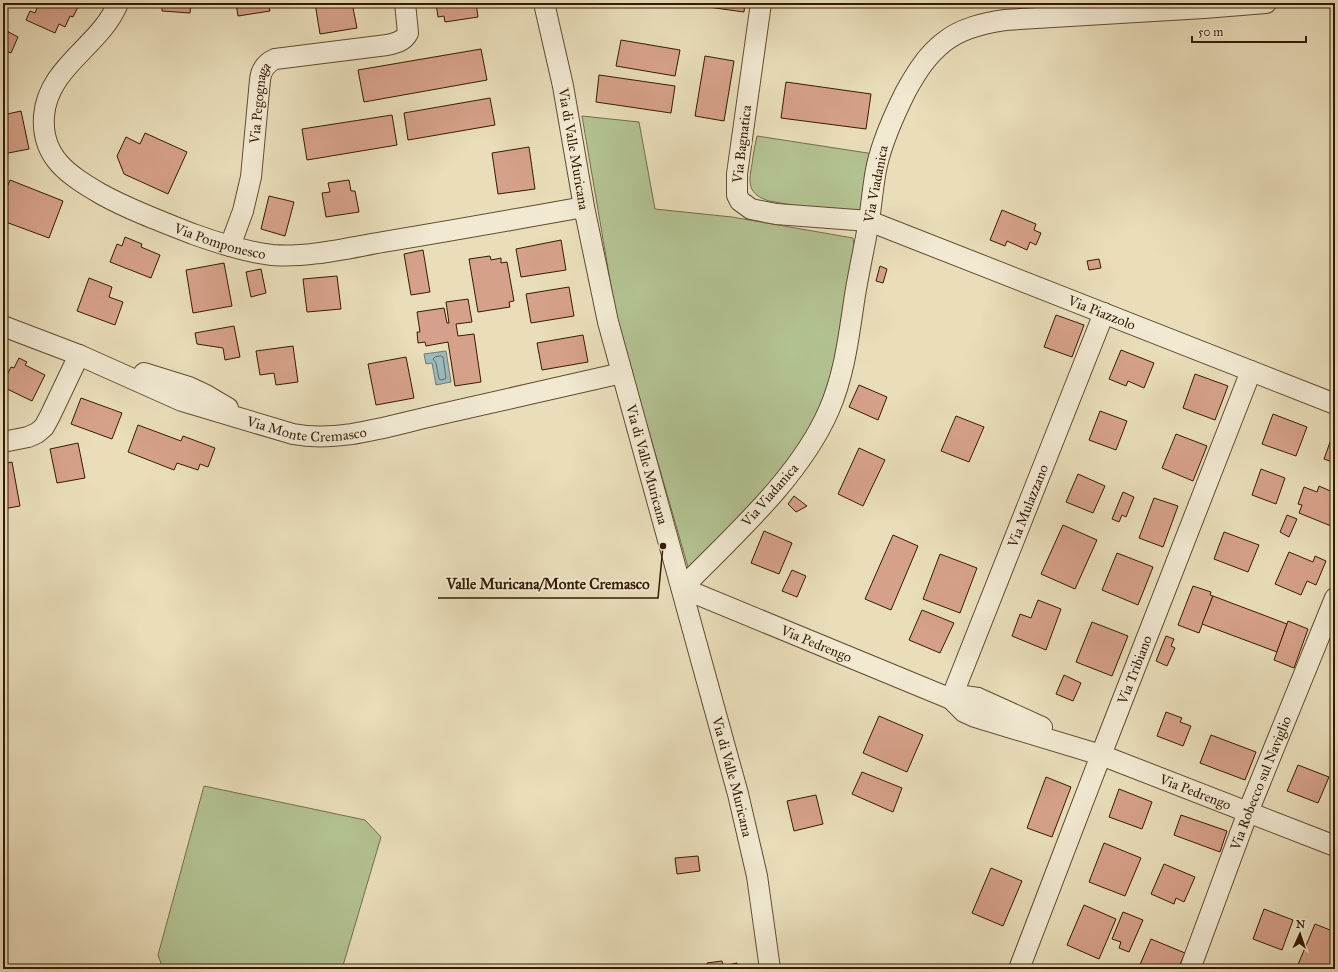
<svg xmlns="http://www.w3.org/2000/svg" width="1338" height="972" viewBox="0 0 1338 972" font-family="'IM FELL Great Primer',serif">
<rect width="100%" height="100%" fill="#e9ddba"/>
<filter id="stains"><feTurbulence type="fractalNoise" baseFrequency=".005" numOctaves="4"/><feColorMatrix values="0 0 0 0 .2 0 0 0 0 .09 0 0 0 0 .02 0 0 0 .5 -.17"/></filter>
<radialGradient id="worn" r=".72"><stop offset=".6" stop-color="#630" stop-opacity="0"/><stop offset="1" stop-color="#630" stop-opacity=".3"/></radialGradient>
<!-- green -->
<g fill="#b3c292" stroke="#746e49">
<polygon points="582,116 639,122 655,209 732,217 853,238 854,246 850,282 831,381 809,430 793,455 746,511 688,567 617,321"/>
<path d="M757,136L874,154L861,217L769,201C748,194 748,184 752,164C753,155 755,145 757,136Z"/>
<polygon points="204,786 365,820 381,837 342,969 163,969 158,955"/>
</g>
<!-- water -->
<polygon fill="#9cb9bb" stroke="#737a70" points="446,351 451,382 436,385 432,363 426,364 424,354"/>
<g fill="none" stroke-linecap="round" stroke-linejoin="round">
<!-- shore -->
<polygon stroke="#686a5e" stroke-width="1" points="441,356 443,357 446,378 445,379 441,380 439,379 436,363 433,359 435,357"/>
</g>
<!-- building -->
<g fill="#d6a18a" stroke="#351b00">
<polygon points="39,3 80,3 73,17 70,16 65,27 59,24 55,33 26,20 30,11 35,13"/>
<polygon points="162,3 191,3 190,13 162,11"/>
<polygon points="236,3 268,3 270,11 238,16"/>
<polygon points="315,3 352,3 357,28 320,34"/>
<polygon points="436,3 464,3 464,5 476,3 478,17 445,22 444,16 438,17"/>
<polygon points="616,3 646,3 645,7"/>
<polygon points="709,3 745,3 744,12 708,7"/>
<polygon points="3,29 18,37 11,53 3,50"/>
<polygon points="621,40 680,50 675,76 616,66"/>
<polygon points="481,49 487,80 364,102 358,70"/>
<polygon points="705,56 734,61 724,121 695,116"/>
<polygon points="599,75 675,86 671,113 596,102"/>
<polygon points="786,82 871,94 866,129 781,118"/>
<polygon points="490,98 495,125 408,140 404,113"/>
<polygon points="21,111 29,149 3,154 3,115"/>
<polygon points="392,115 397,145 307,160 302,129"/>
<polygon points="145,133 187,152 168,194 124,174 117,156 126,137 140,144"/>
<polygon points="529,147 535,189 498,194 492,153"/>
<polygon points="10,180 63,201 49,238 3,221 3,197"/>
<polygon points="349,180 351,191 355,191 359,212 326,217 322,193 330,192 328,183"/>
<polygon points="269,196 294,202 285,236 261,229"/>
<polygon points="1002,210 1036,224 1034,230 1041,233 1036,245 1030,242 1027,250 1007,241 1005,246 990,240"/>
<polygon points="125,237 142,244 141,247 160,255 151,278 110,262 117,244 122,246"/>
<polygon points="561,240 566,270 521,277 516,249"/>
<polygon points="423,250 430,292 411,295 404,254"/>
<polygon points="490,256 491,260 501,258 501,263 507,262 514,301 509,302 510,307 478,312 469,259"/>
<polygon points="1099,259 1101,268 1089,270 1087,261"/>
<polygon points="224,263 232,306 193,313 186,270"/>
<polygon points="880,266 887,269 883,283 876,281"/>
<polygon points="261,269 266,293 251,297 246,272"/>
<polygon points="337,276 341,309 307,312 303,279"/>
<polygon points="89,278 112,287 109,297 123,302 115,325 77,311"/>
<polygon points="569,287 574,316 531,323 526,294"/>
<polygon points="468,299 472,322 456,324 458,336 474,334 481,382 455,386 448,342 426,346 425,342 418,343 417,332 420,332 417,312 444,308 447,323 449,323 446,302"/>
<polygon points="1056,315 1084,325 1072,357 1044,347"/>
<polygon points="234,326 240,357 225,360 223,348 197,344 195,333"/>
<polygon points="583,335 588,362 542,370 537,343"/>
<polygon points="293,346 298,382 276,385 274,373 260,375 256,351"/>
<polygon points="1121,350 1154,363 1144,388 1128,381 1126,386 1109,379"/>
<polygon points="406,357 414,398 376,405 368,364"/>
<polygon points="19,358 27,362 25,365 45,375 32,401 3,387 3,383 11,367 14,368"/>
<polygon points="1195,374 1228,386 1215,420 1183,408"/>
<polygon points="859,385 887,397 878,420 849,407"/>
<polygon points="81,398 122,413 112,439 71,424"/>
<polygon points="1100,411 1127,421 1116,450 1089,440"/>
<polygon points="1273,414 1307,427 1296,456 1262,444"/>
<polygon points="956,416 984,427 969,462 941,451"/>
<polygon points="138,425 181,441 183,436 215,448 208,467 200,464 198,470 177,463 174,470 128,452"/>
<polygon points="1334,431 1335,432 1335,463 1324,459"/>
<polygon points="1176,434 1207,446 1193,481 1162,468"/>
<polygon points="78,443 85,478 57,483 50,449"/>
<polygon points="859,448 885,460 863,506 838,494"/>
<polygon points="12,462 20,506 3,509 3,464"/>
<polygon points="1261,469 1285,478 1276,504 1252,495"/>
<polygon points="1078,474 1105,486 1093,513 1066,502"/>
<polygon points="1319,486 1335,493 1335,516 1331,526 1299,513 1302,505 1298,504 1304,487 1317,492"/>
<polygon points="1123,492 1134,497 1126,517 1122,515 1119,522 1112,519"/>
<polygon points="794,496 807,506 796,512 788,504"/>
<polygon points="1154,498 1178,506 1163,547 1139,538"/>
<polygon points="1287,515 1297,519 1289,537 1280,532"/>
<polygon points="1063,525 1097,540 1075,589 1041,574"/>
<polygon points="764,531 792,543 779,574 751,563"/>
<polygon points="1224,532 1259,545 1248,572 1214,559"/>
<polygon points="893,535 918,546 891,610 865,599"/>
<polygon points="1289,552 1313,562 1315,556 1326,561 1316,585 1307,581 1301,595 1275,584"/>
<polygon points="1117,553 1153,567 1138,605 1102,590"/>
<polygon points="940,554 977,568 960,613 923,599"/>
<polygon points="792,570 806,576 797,597 782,591"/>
<polygon points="1193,586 1211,592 1210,595 1213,596 1199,633 1178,625"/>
<polygon points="1213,596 1287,624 1277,652 1202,624"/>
<polygon points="1038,600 1061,609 1046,650 1012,636 1020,614 1031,618"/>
<polygon points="922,610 954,623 940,653 909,640"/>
<polygon points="1288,621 1308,629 1294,668 1274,660"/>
<polygon points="1092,622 1128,636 1112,676 1076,662"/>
<polygon points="1166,636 1174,639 1171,646 1175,648 1167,666 1156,661"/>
<polygon points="1064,675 1081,683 1073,701 1056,694"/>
<polygon points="1166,712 1182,718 1180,722 1191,726 1183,746 1157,736"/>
<polygon points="879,716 923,735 907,772 863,753"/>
<polygon points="1211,735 1256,752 1245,780 1200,763"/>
<polygon points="1298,765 1329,777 1318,803 1287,791"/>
<polygon points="862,772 902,788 893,812 852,794"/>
<polygon points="1046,777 1071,787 1052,837 1027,828"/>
<polygon points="1119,789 1152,802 1142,829 1109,817"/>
<polygon points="816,795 823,824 794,831 787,801"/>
<polygon points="1181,815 1227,831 1220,852 1174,835"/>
<polygon points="1104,843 1141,858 1125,896 1089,882"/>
<polygon points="698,856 700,871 677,874 675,858"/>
<polygon points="1164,864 1195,877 1184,902 1176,898 1174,904 1151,894"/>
<polygon points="991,868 1022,881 1003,926 972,913"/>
<polygon points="1084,905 1116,919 1099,959 1067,945"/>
<polygon points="1264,909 1293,920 1282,950 1253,939"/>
<polygon points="1123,912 1143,920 1129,952 1119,948 1121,942 1112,939"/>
<polygon points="1315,924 1335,932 1334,969 1329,969 1324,967 1323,969 1301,969 1297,967"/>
<polygon points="1151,939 1185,953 1178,969 1143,969 1139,967"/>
<polygon points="722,961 723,966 737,963 738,969 708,969 707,963"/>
</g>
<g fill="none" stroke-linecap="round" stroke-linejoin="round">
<defs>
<g id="minor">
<path id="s1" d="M118,3C101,46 48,66 44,116C41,158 69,175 101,194C130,210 162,222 193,234C218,243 245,252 272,255C307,258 348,248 383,242C450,231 517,219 584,207"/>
<path id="s2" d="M544,3L563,86L584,207L608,322L738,794L757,876L770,969"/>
<path id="s3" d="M761,3L737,174V195L740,201L751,209L776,214L869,221L1335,404"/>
<path id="s4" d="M1266,3L1204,8L1005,20C984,23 961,28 944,42C927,55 916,73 906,91C894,115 883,139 877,165C873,183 872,202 869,220C865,245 859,270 855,295C849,334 845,373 829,410C800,477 733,536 682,588L951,699L964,712L975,717L1101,755L1335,846"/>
<path id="s5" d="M230,246L243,211L251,177L260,80C261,70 266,63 275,59L387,45C396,43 404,41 408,33L405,3"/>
<path id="s6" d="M3,326L79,355L182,401L293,434C340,443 392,425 437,415C499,401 560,387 622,373"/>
<polyline points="144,373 189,387 206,395 228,408"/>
<polyline points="3,442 28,437 37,433 44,427 50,416 79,355"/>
<path id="s7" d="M951,699L1104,313"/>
<polyline points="951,699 964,696 978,698 1042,727"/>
<path id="s8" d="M1019,969L1101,755L1251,371"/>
<path id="s9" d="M1190,969L1248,812L1335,598"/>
</g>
</defs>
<!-- minor casing -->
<use href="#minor" stroke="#624c2e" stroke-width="22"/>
<!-- minor -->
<use href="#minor" stroke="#f1e9d2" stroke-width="20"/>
</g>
<g text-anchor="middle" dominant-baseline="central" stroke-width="3.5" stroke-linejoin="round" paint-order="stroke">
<!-- street labels -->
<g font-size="14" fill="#351b00" stroke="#f1e9d2">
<text stroke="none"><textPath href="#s5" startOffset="147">Via Pegognaga</textPath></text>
<text transform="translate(742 144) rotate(-83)">Via Bagnatica</text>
<text stroke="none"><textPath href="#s2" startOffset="149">Via di Valle Muricana</textPath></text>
<text transform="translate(876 184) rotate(-79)">Via Viadanica</text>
<text stroke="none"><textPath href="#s1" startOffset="369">Via Pomponesco</textPath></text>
<text stroke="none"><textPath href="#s3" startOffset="583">Via Piazzolo</textPath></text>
<text stroke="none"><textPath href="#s6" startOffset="323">Via Monte Cremasco</textPath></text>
<text stroke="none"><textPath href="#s2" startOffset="473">Via di Valle Muricana</textPath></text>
<text transform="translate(770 495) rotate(-49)">Via Viadanica</text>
<text stroke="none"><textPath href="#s7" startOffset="208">Via Mulazzano</textPath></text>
<text stroke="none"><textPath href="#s4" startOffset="1097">Via Pedrengo</textPath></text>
<text stroke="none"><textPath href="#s8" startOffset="321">Via Tribiano</textPath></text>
<text stroke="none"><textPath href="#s2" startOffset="797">Via di Valle Muricana</textPath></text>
<text stroke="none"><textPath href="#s9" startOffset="199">Via Robecco sul Naviglio</textPath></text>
<text stroke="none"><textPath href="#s4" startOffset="1506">Via Pedrengo</textPath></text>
</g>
</g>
<!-- callouts -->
<path fill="none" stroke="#351b00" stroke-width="1.5" d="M663 546L658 598H438"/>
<circle fill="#351b00" stroke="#f1e9d2" stroke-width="1.5" cx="663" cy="546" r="4"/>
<g font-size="15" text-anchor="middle" font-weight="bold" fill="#351b00" stroke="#f1e9d2" stroke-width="3.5" stroke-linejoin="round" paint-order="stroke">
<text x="548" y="589">Valle Muricana/Monte Cremasco</text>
</g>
<!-- margin -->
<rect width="1338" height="972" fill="none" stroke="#e9ddba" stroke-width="16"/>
<rect x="4" y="4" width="1330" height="964" fill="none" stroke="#351b00" stroke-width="2"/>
<rect x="8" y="8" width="1322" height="956" fill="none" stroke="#351b00"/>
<!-- north arrow -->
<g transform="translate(1300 934) rotate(3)" stroke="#f1e9d2" stroke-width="3" paint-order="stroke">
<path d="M0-3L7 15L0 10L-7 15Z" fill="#351b00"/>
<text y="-6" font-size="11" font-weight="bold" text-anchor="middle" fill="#351b00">N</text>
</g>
<!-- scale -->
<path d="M1192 36v6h114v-6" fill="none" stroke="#351b00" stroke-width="2"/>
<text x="1198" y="36" font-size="12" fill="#351b00" stroke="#f1e9d2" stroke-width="3" paint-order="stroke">50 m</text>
<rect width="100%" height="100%" filter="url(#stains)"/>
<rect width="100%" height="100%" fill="url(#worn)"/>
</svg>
